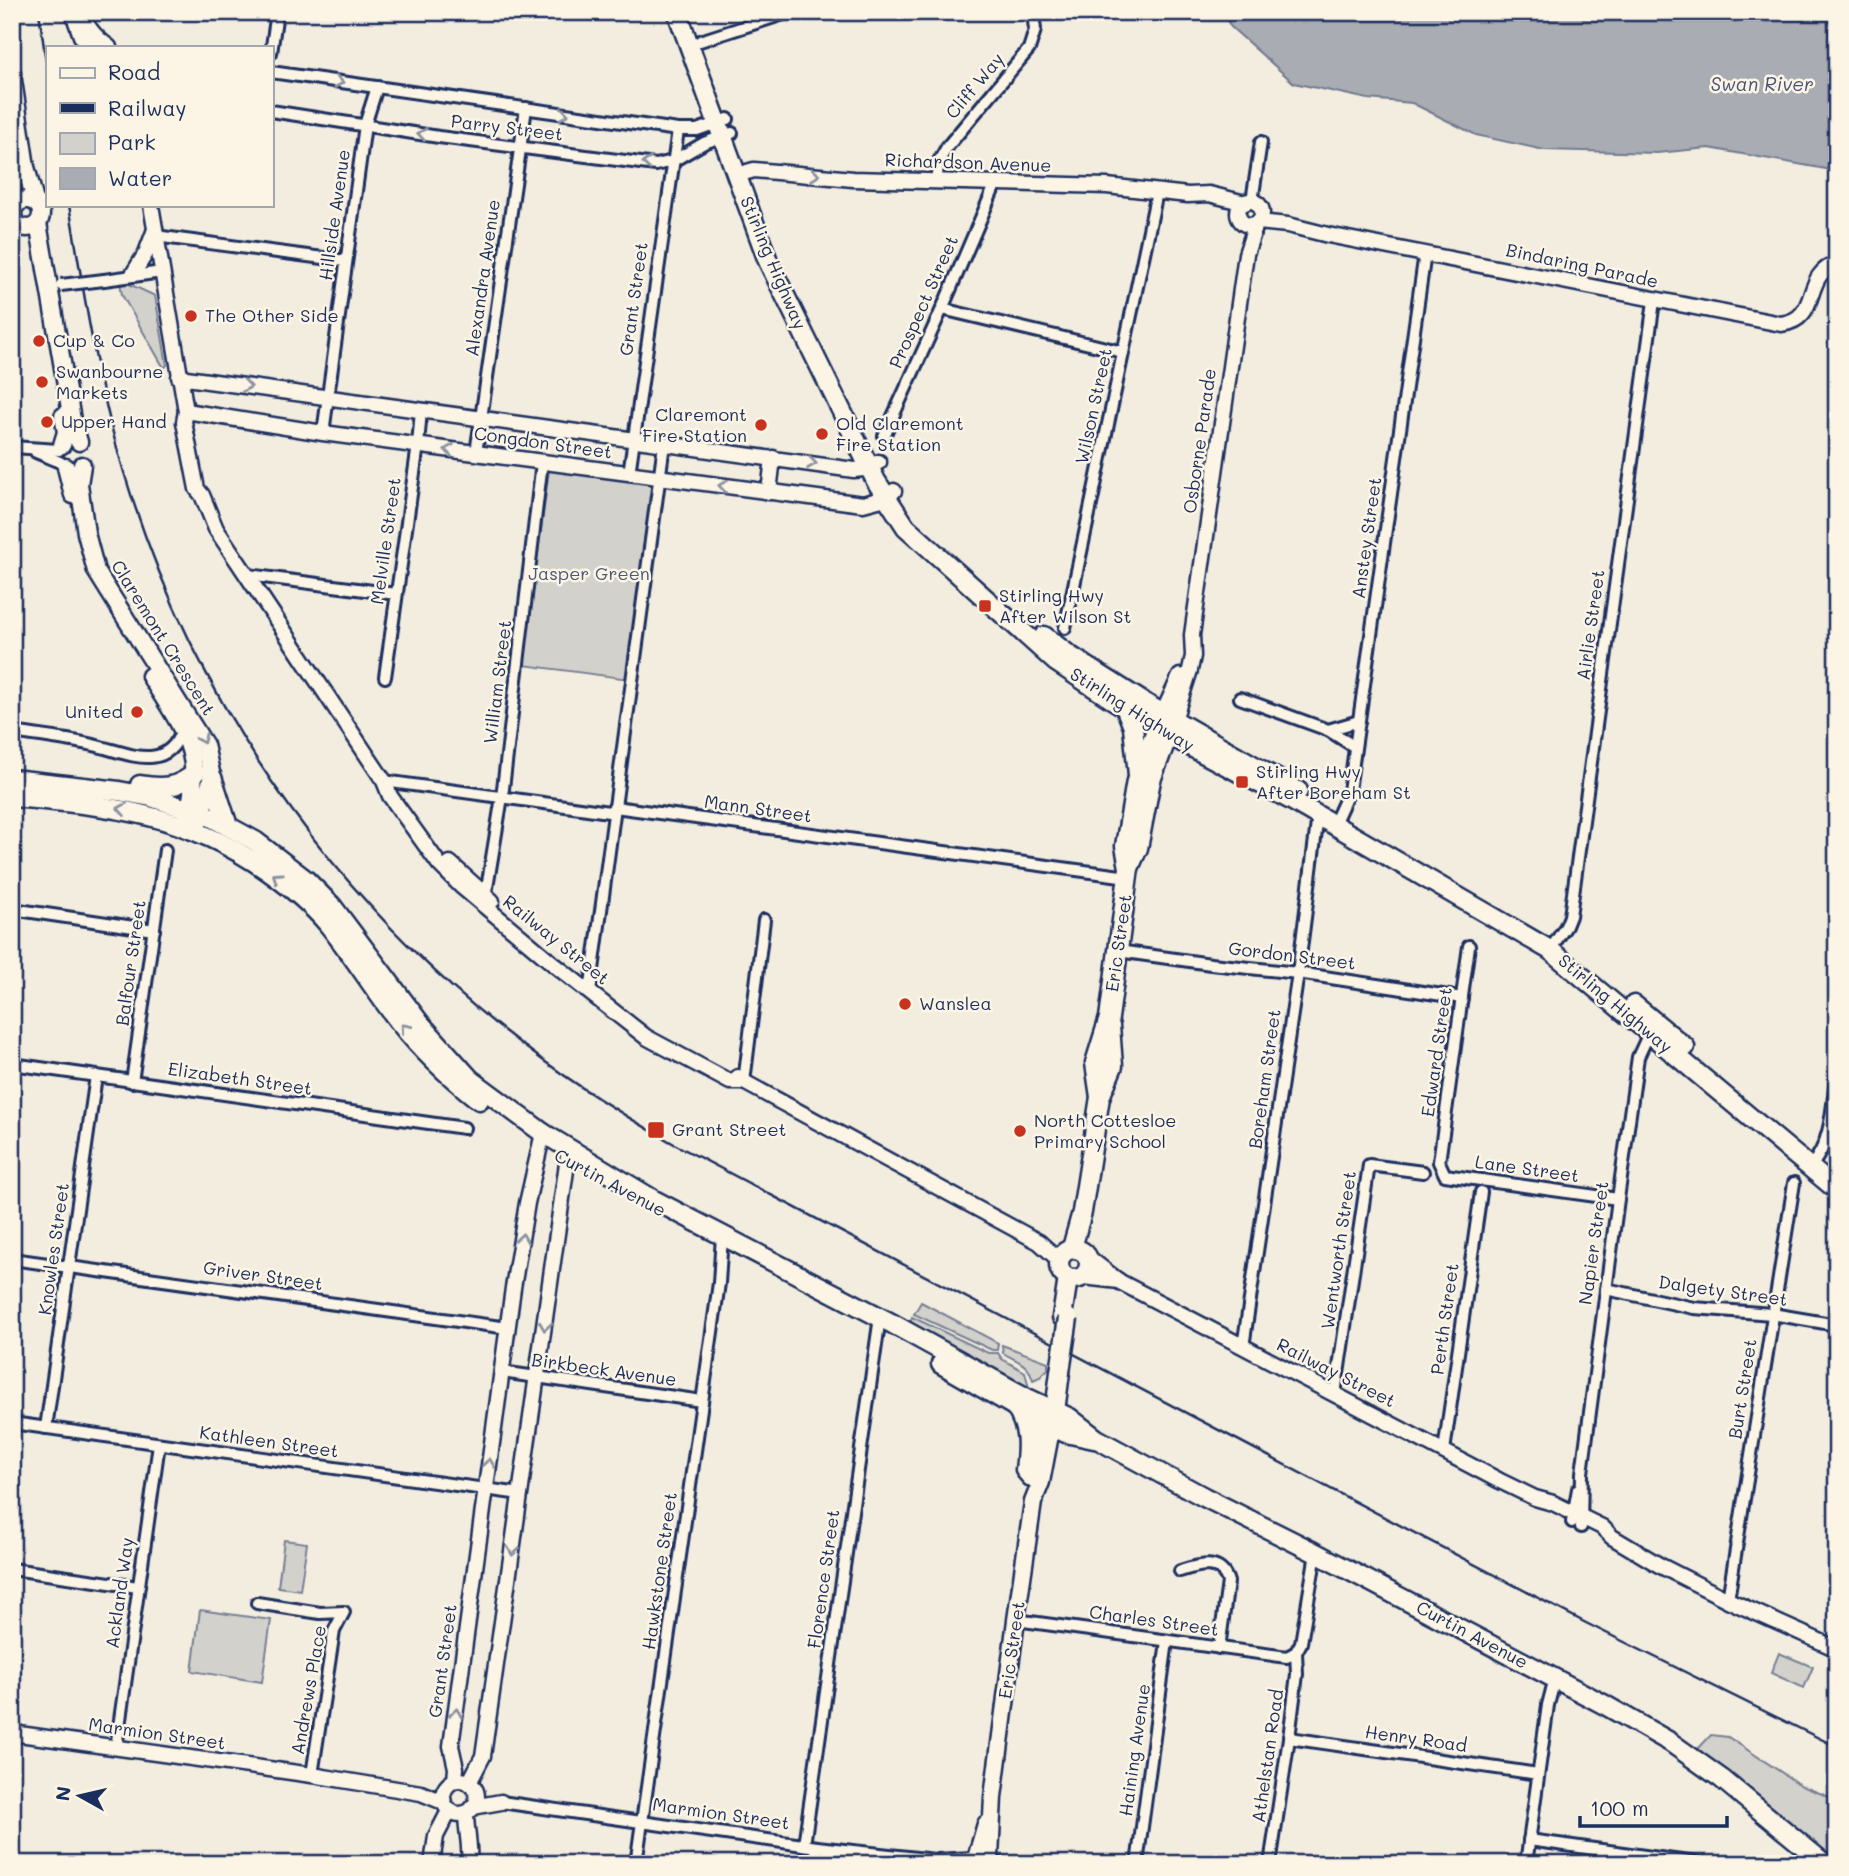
<svg xmlns="http://www.w3.org/2000/svg" width="1849" height="1876" font-family="Mali,sans-serif">
  <style>
    .green { fill: #d3d1cc; stroke: #778095; stroke-width: 2 }
    .water { fill: #a9acb3; stroke: #707a91; stroke-width: 2 }
    .lines { fill: none; stroke-linecap: round; stroke-linejoin: round }
    .minor-casing { stroke: #1b2f5e; stroke-width: 16 }
    .tertiary-casing { stroke: #1b2f5e; stroke-width: 19 }
    .secondary-casing { stroke: #1b2f5e; stroke-width: 21 }
    .primary-casing { stroke: #1b2f5e; stroke-width: 23 }
    .trunk-casing { stroke: #1b2f5e; stroke-width: 23 }
    .minor { stroke: #fcf5e5; stroke-width: 10 }
    .tertiary { stroke: #fcf5e5; stroke-width: 14 }
    .secondary { stroke: #fcf5e5; stroke-width: 16 }
    .primary { stroke: #fcf5e5; stroke-width: 18 }
    .trunk { stroke: #fcf5e5; stroke-width: 18 }
    .rail { stroke: #1b2f5e; stroke-width: 2.5 }
    .minor-bridge-casing { stroke: #1b2f5e; stroke-width: 16; stroke-linecap: butt }
    .primary-bridge-casing { stroke: #1b2f5e; stroke-width: 23; stroke-linecap: butt }
    .minor-bridge { stroke: #fcf5e5; stroke-width: 10 }
    .primary-bridge { stroke: #fcf5e5; stroke-width: 18 }
    .oneway { stroke: #8c92a2 }
    .poi-dot { fill: #c8321e; stroke: #fcf5e5; stroke-width: 2.5 }
    .labels { text-anchor: middle; stroke-width: 5; stroke-linejoin: round; paint-order: stroke }
    .street-label { font-size: 18px; fill: #1b2f5e; stroke: #fcf5e5 }
    .poi-label { font-size: 18px; fill: #1b2f5e; stroke: #fcf5e5; text-anchor: start }
    .park-label { font-size: 18px; fill: #49587a; stroke: #fcf5e5 }
    .water-label { font-size: 19px; font-style: italic; fill: #465478; stroke: #fcf5e5 }
  </style>
  <rect width="100%" height="100%" fill="#f3ede0"/>
  <filter id="ink" filterUnits="userSpaceOnUse"><feTurbulence type="fractalNoise" baseFrequency=".0143" numOctaves="2"/><feDisplacementMap in="SourceGraphic" scale="14" xChannelSelector="R" yChannelSelector="G"/><feConvolveMatrix kernelMatrix="1 2 1 2 8 2 1 2 1" color-interpolation-filters="sRGB"/></filter>
  <g filter="url(#ink)">
    <!-- green -->
    <g class="green">
      <path d="M 120,282 L 125,282 L 155,296 L 167,365 L 164,368 L 122,295 Z"/>
      <path d="M 549,470 L 656,484 L 629,679 L 523,665 Z"/>
      <path d="M 921,1302 L 998,1343 L 997,1350 L 992,1350 L 914,1314 Z"/>
      <path d="M 912,1317 L 988,1353 L 998,1353 L 1002,1359 L 1025,1372 L 1029,1388 L 910,1323 Z"/>
      <path d="M 1002,1345 L 1048,1362 L 1048,1369 L 1040,1377 L 1033,1380 C 1029,1363 1016,1361 1003,1353 Z"/>
      <path d="M 284,1540 L 307,1543 L 300,1590 L 278,1587 Z"/>
      <path d="M 200,1610 L 271,1620 L 262,1682 L 192,1671 Z"/>
      <path d="M 1779,1653 L 1813,1667 L 1804,1688 L 1771,1673 Z"/>
      <path d="M 1711,1735 L 1728,1737 L 1802,1786 L 1837,1800 L 1837,1860 L 1698,1749 Z"/>
    </g>
    <!-- water -->
    <path class="water" d="M 1222,12 L 1837,12 L 1837,171 L 1709,148 L 1657,153 L 1544,150 L 1476,135 L 1412,103 L 1368,99 L 1294,83 L 1231,27 Z"/>
    <g class="lines">
      <defs>
        <g id="minor">
          <path d="M 700,41 L 790,12"/>
          <path d="M 271,53 L 277,12"/>
          <path d="M 271,72 L 678,130 L 697,130 L 728,119"/>
          <path d="M 271,111 L 439,137 L 656,165 L 673,161 L 704,143 L 732,133"/>
          <path d="M 936,181 L 939,161 L 947,147 L 1029,49 L 1035,30 L 1033,12"/>
          <path d="M 1252,201 L 1261,142"/>
          <path d="M 12,212 L 13,211"/>
          <path d="M 12,221 L 16,222"/>
          <path d="M 155,236 L 346,261"/>
          <path d="M 104,280 L 162,272"/>
          <path d="M 942,309 L 1123,352"/>
          <path d="M 323,433 L 365,125 L 377,87"/>
          <path d="M 884,436 L 942,309 L 996,183"/>
          <path d="M 12,447 L 59,450"/>
          <path d="M 36,452 L 60,462"/>
          <path d="M 476,453 L 526,108"/>
          <path d="M 629,474 L 678,130"/>
          <path d="M 248,575 L 396,594"/>
          <path d="M 1065,628 L 1157,192"/>
          <path d="M 385,677 L 418,445 L 421,410"/>
          <path d="M 1240,698 L 1328,730 L 1355,747"/>
          <path d="M 1328,730 L 1359,721"/>
          <path d="M 12,732 C 39,736 67,739 93,745 C 126,752 166,775 182,730"/>
          <path d="M 384,781 L 609,812 L 615,807 L 1128,877"/>
          <path d="M 1334,824 L 1349,791 L 1425,253"/>
          <path d="M 485,900 L 502,797 L 542,462"/>
          <path d="M 12,909 L 154,930"/>
          <path d="M 1469,946 L 1439,1162 L 1445,1175 L 1618,1199"/>
          <path d="M 1550,950 L 1566,926 L 1570,916 L 1654,301"/>
          <path d="M 1118,951 L 1211,964 L 1298,973 L 1462,998"/>
          <path d="M 590,992 L 664,444"/>
          <path d="M 12,1064 L 464,1128"/>
          <path d="M 132,1082 L 165,850"/>
          <path d="M 744,1082 L 764,920"/>
          <path d="M 1810,1167 C 1833,1142 1832,1104 1837,1072"/>
          <path d="M 12,1259 L 508,1328"/>
          <path d="M 1606,1289 L 1694,1308 L 1772,1314 L 1837,1325"/>
          <path d="M 1243,1347 L 1298,973 L 1318,815"/>
          <path d="M 502,1372 L 702,1401"/>
          <path d="M 1335,1394 L 1369,1165 L 1423,1172"/>
          <path d="M 12,1423 L 521,1494"/>
          <path d="M 46,1428 L 96,1076"/>
          <path d="M 1444,1451 L 1481,1192"/>
          <path d="M 1572,1522 L 1578,1489"/>
          <path d="M 1581,1527 L 1582,1473 L 1618,1199 L 1638,1057 L 1650,1031"/>
          <path d="M 12,1569 L 138,1587"/>
          <path d="M 1180,1571 C 1198,1565 1221,1558 1228,1582 L 1219,1648"/>
          <path d="M 1728,1600 L 1794,1183"/>
          <path d="M 257,1603 L 320,1613 L 344,1612 L 334,1631 L 312,1775"/>
          <path d="M 1016,1620 L 1287,1657 L 1296,1652 L 1301,1643 L 1316,1553"/>
          <path d="M 1289,1738 L 1538,1774"/>
          <path d="M 116,1748 L 159,1444"/>
          <path d="M 501,1802 L 817,1847 L 935,1860 L 972,1858"/>
          <path d="M 1529,1840 L 1703,1864"/>
          <path d="M 804,1845 L 880,1317"/>
          <path d="M 994,1862 L 1005,1864"/>
          <path d="M 636,1864 L 719,1283 L 722,1236"/>
          <path d="M 815,1864 L 817,1847"/>
          <path d="M 1137,1864 L 1167,1641"/>
          <path d="M 1270,1864 L 1289,1738 L 1297,1674 L 1296,1652"/>
          <path d="M 1526,1864 L 1548,1705 L 1555,1678"/>
        </g>
        <g id="tertiary">
          <path d="M 82,12 C 86,28 96,38 109,47"/>
          <path d="M 75,19 L 81,36 L 91,47"/>
          <path d="M 747,172 L 754,170 L 853,179 L 1107,186 L 1188,195 L 1209,194 L 1245,203"/>
          <circle cx="1250" cy="213" r="12"/>
          <path d="M 151,205 L 186,411 L 184,422 L 197,489 L 202,495 L 216,529 L 384,781 L 390,796 L 439,864 L 462,887 L 556,966 L 646,1037 L 730,1082 L 744,1082"/>
          <path d="M 1258,222 L 1288,225 L 1328,235 L 1781,324 C 1822,319 1801,274 1837,264"/>
          <path d="M 133,274 L 146,253 L 154,232"/>
          <path d="M 179,377 L 854,470 L 864,469 L 879,462"/>
          <path d="M 186,411 L 323,433 L 863,504 L 882,499 L 894,491"/>
          <path d="M 769,492 L 773,458"/>
          <path d="M 1163,713 L 1180,676"/>
          <path d="M 1174,720 L 1190,670 L 1193,656 L 1192,635 L 1246,254 L 1256,224"/>
          <path d="M 450,863 L 492,901"/>
          <path d="M 738,1077 L 744,1082 L 1039,1242 L 1059,1260"/>
          <path d="M 1089,1258 L 1120,1282 L 1500,1481 L 1535,1498 L 1553,1503 L 1602,1527 L 1612,1537 L 1659,1565 L 1728,1600 L 1837,1649"/>
          <path d="M 1083,1277 L 1119,1281"/>
          <path d="M 12,1733 L 312,1775 L 421,1793 L 443,1802"/>
          <path d="M 455,1780 L 456,1768 L 451,1746 L 513,1288 L 527,1203 L 543,1133"/>
          <circle cx="460" cy="1797" r="17"/>
          <path d="M 469,1783 L 483,1756 L 569,1149"/>
          <path d="M 473,1807 L 501,1802"/>
          <path d="M 466,1813 C 466,1831 471,1846 469,1864"/>
          <path d="M 432,1864 L 436,1836 L 449,1811"/>
        </g>
        <g id="secondary">
          <path d="M 12,74 L 26,167 L 35,201"/>
          <circle cx="27" cy="214" r="14"/>
          <path d="M 38,223 L 72,420 L 79,442"/>
          <path d="M 62,445 L 66,432 L 63,416"/>
          <path d="M 82,465 L 79,484 L 86,533 L 96,571 L 205,745 L 212,777 L 198,824"/>
          <path d="M 66,467 L 73,495"/>
          <path d="M 150,676 C 182,728 208,757 185,820"/>
          <path d="M 1032,1465 L 1042,1412"/>
          <path d="M 977,1855 L 986,1824"/>
          <path d="M 990,1857 L 993,1797 L 1016,1620 L 1033,1502 L 1041,1482 L 1054,1414"/>
        </g>
        <g id="primary">
          <path d="M 1129,868 L 1125,846 L 1136,781 L 1163,713"/>
          <path d="M 1100,1097 L 1113,1066 L 1110,1026"/>
          <path d="M 543,1133 L 654,1200 L 893,1324 L 1027,1398 L 1070,1418 L 1097,1439 L 1204,1497 L 1316,1553 L 1605,1705 L 1670,1742 L 1722,1779 L 1825,1864"/>
          <path d="M 1072,1248 L 1082,1212 L 1100,1097 L 1095,1063 L 1109,1018 L 1129,868 L 1138,848 L 1151,780 L 1174,720"/>
          <circle cx="1074" cy="1264" r="15"/>
          <path d="M 1062,1317 L 1068,1278"/>
          <path d="M 941,1364 L 1040,1421 L 1066,1433 L 1094,1439"/>
          <path d="M 1016,1408 C 1029,1429 1028,1446 1025,1470 L 1031,1477"/>
          <path d="M 1055,1411 L 1060,1372"/>
        </g>
        <g id="trunk">
          <path d="M 677,12 L 768,261 L 876,481 L 906,527 L 1056,662 L 1110,698 L 1182,742 L 1291,800 L 1550,950 L 1837,1190"/>
          <path d="M 1044,636 L 1069,655 L 1148,705 L 1298,791"/>
          <path d="M 1125,707 L 1133,727 L 1138,775"/>
          <path d="M 212,777 L 228,826"/>
          <path d="M 12,779 L 119,791 L 151,797 L 211,817 L 255,841 L 306,880 L 332,906 L 419,1022 L 470,1079 L 543,1133"/>
          <path d="M 140,785 C 162,789 178,788 195,773"/>
          <path d="M 12,797 C 111,806 184,812 268,871 C 289,886 311,904 328,924 C 353,955 375,991 400,1023 C 422,1051 451,1078 479,1100"/>
          <path d="M 1634,1005 L 1685,1047"/>
        </g>
      </defs>
      <!-- minor casing -->
      <use href="#minor" class="minor-casing"/>
      <!-- tertiary casing -->
      <use href="#tertiary" class="tertiary-casing"/>
      <!-- secondary casing -->
      <use href="#secondary" class="secondary-casing"/>
      <!-- primary casing -->
      <use href="#primary" class="primary-casing"/>
      <!-- trunk casing -->
      <use href="#trunk" class="trunk-casing"/>
      <!-- minor -->
      <use href="#minor" class="minor"/>
      <!-- tertiary -->
      <use href="#tertiary" class="tertiary"/>
      <!-- secondary -->
      <use href="#secondary" class="secondary"/>
      <!-- primary -->
      <use href="#primary" class="primary"/>
      <!-- trunk -->
      <use href="#trunk" class="trunk"/>
      <!-- rail -->
      <g class="rail">
        <path d="M 39,12 L 47,69"/>
        <path d="M 69,205 C 84,293 97,383 123,469 C 211,763 408,997 676,1145 L 1586,1623 L 1837,1747"/>
      </g>
      <defs>
        <path id="minor-bridge" d="M 61,285 L 104,280"/>
        <path id="primary-bridge" d="M 1060,1372 L 1068,1318"/>
      </defs>
      <!-- minor-bridge casing -->
      <use href="#minor-bridge" class="minor-bridge-casing"/>
      <!-- primary-bridge casing -->
      <use href="#primary-bridge" class="primary-bridge-casing"/>
      <!-- minor-bridge -->
      <use href="#minor-bridge" class="minor-bridge"/>
      <!-- primary-bridge -->
      <use href="#primary-bridge" class="primary-bridge"/>
    </g>
    <!-- one-way arrows -->
    <defs><path id="oneway-chevron" d="M-2-3.5L2.5 0L-2 3.5" fill="none" stroke-width="1.6" stroke-linecap="round" stroke-linejoin="round" transform="scale(1.75)"/></defs>
    <g class="oneway">
      <use href="#oneway-chevron" transform="translate(339 82) rotate(8)"/>
      <use href="#oneway-chevron" transform="translate(564 114) rotate(8)"/>
      <use href="#oneway-chevron" transform="translate(422 134) rotate(-171)"/>
      <use href="#oneway-chevron" transform="translate(647 163) rotate(-175)"/>
      <use href="#oneway-chevron" transform="translate(815 175) rotate(5)"/>
      <use href="#oneway-chevron" transform="translate(247 386) rotate(8)"/>
      <use href="#oneway-chevron" transform="translate(449 450) rotate(-172)"/>
      <use href="#oneway-chevron" transform="translate(812 463) rotate(8)"/>
      <use href="#oneway-chevron" transform="translate(723 486) rotate(-172)"/>
      <use href="#oneway-chevron" transform="translate(202 739) rotate(66)"/>
      <use href="#oneway-chevron" transform="translate(122 809) rotate(-170)"/>
      <use href="#oneway-chevron" transform="translate(277 877) rotate(-145)"/>
      <use href="#oneway-chevron" transform="translate(405 1028) rotate(-131)"/>
      <use href="#oneway-chevron" transform="translate(522 1238) rotate(-81)"/>
      <use href="#oneway-chevron" transform="translate(545 1326) rotate(98)"/>
      <use href="#oneway-chevron" transform="translate(489 1463) rotate(-82)"/>
      <use href="#oneway-chevron" transform="translate(513 1551) rotate(98)"/>
      <use href="#oneway-chevron" transform="translate(456 1713) rotate(-82)"/>
    </g>
  </g>
  <!-- markers -->
  <g class="poi-dot">
    <circle cx="191" cy="316" r="7"/>
    <circle cx="39" cy="341" r="7"/>
    <circle cx="42" cy="382" r="7"/>
    <circle cx="47" cy="422" r="7"/>
    <circle cx="761" cy="425" r="7"/>
    <circle cx="822" cy="434" r="7"/>
    <rect x="978" y="599" width="14" height="14" rx="3.5"/>
    <circle cx="137" cy="712" r="7"/>
    <rect x="1235" y="775" width="14" height="14" rx="3.5"/>
    <circle cx="905" cy="1004" r="7"/>
    <rect x="647" y="1121" width="18" height="18" rx="3.5"/>
    <circle cx="1020" cy="1131" r="7"/>
  </g>
  <g class="labels">
    <!-- street labels -->
    <g class="street-label">
      <text transform="translate(975 86) rotate(-50)" y="6">Cliff Way</text>
      <text transform="translate(507 128) rotate(7)" y="6">Parry Street</text>
      <text transform="translate(968 163) rotate(2)" y="6">Richardson Avenue</text>
      <text transform="translate(335 215) rotate(-82)" y="6">Hillside Avenue</text>
      <text transform="translate(773 263) rotate(67)" y="6">Stirling Highway</text>
      <text transform="translate(1582 266) rotate(12)" y="6">Bindaring Parade</text>
      <text transform="translate(483 278) rotate(-82)" y="6">Alexandra Avenue</text>
      <text transform="translate(634 299) rotate(-82)" y="6">Grant Street</text>
      <text transform="translate(924 302) rotate(-66)" y="6">Prospect Street</text>
      <text transform="translate(1094 406) rotate(-78)" y="6">Wilson Street</text>
      <text transform="translate(1200 441) rotate(-82)" y="6">Osborne Parade</text>
      <text transform="translate(543 443) rotate(8)" y="6">Congdon Street</text>
      <text transform="translate(1367 538) rotate(-82)" y="6">Anstey Street</text>
      <text transform="translate(386 541) rotate(-82)" y="6">Melville Street</text>
      <text transform="translate(1591 625) rotate(-82)" y="6">Airlie Street</text>
      <text transform="translate(163 638) rotate(58)" y="6">Claremont Crescent</text>
      <text transform="translate(498 682) rotate(-83)" y="6">William Street</text>
      <text transform="translate(1132 710) rotate(32)" y="6">Stirling Highway</text>
      <text transform="translate(758 809) rotate(8)" y="6">Mann Street</text>
      <text transform="translate(556 940) rotate(39)" y="6">Railway Street</text>
      <text transform="translate(1119 943) rotate(-82)" y="6">Eric Street</text>
      <text transform="translate(1292 956) rotate(7)" y="6">Gordon Street</text>
      <text transform="translate(131 963) rotate(-82)" y="6">Balfour Street</text>
      <text transform="translate(1615 1004) rotate(40)" y="6">Stirling Highway</text>
      <text transform="translate(1437 1052) rotate(-82)" y="6">Edward Street</text>
      <text transform="translate(240 1079) rotate(8)" y="6">Elizabeth Street</text>
      <text transform="translate(1265 1079) rotate(-82)" y="6">Boreham Street</text>
      <text transform="translate(1527 1169) rotate(8)" y="6">Lane Street</text>
      <text transform="translate(610 1183) rotate(28)" y="6">Curtin Avenue</text>
      <text transform="translate(1594 1243) rotate(-82)" y="6">Napier Street</text>
      <text transform="translate(54 1249) rotate(-82)" y="6">Knowles Street</text>
      <text transform="translate(1339 1250) rotate(-82)" y="6">Wentworth Street</text>
      <text transform="translate(263 1276) rotate(8)" y="6">Griver Street</text>
      <text transform="translate(1723 1291) rotate(8)" y="6">Dalgety Street</text>
      <text transform="translate(1445 1319) rotate(-82)" y="6">Perth Street</text>
      <text transform="translate(604 1370) rotate(8)" y="6">Birkbeck Avenue</text>
      <text transform="translate(1336 1373) rotate(27)" y="6">Railway Street</text>
      <text transform="translate(1743 1389) rotate(-81)" y="6">Burt Street</text>
      <text transform="translate(269 1442) rotate(8)" y="6">Kathleen Street</text>
      <text transform="translate(660 1571) rotate(-82)" y="6">Hawkstone Street</text>
      <text transform="translate(824 1579) rotate(-82)" y="6">Florence Street</text>
      <text transform="translate(120 1593) rotate(-82)" y="6">Ackland Way</text>
      <text transform="translate(1154 1621) rotate(8)" y="6">Charles Street</text>
      <text transform="translate(1472 1635) rotate(28)" y="6">Curtin Avenue</text>
      <text transform="translate(1012 1650) rotate(-82)" y="6">Eric Street</text>
      <text transform="translate(443 1661) rotate(-82)" y="6">Grant Street</text>
      <text transform="translate(309 1690) rotate(-80)" y="6">Andrews Place</text>
      <text transform="translate(157 1734) rotate(8)" y="6">Marmion Street</text>
      <text transform="translate(1416 1739) rotate(8)" y="6">Henry Road</text>
      <text transform="translate(1135 1750) rotate(-82)" y="6">Haining Avenue</text>
      <text transform="translate(1268 1756) rotate(-82)" y="6">Athelstan Road</text>
      <text transform="translate(721 1814) rotate(8)" y="6">Marmion Street</text>
    </g>
    <!-- poi labels -->
    <g class="poi-label">
      <text x="205" y="322">The Other Side</text>
      <text x="53" y="347">Cup &amp; Co</text>
      <text x="56" y="378">Swanbourne<tspan x="56" dy="21">Markets</tspan></text>
      <text x="747" y="421" text-anchor="end">Claremont<tspan x="747" dy="21">Fire Station</tspan></text>
      <text x="61" y="428">Upper Hand</text>
      <text x="836" y="430">Old Claremont<tspan x="836" dy="21">Fire Station</tspan></text>
      <text x="999" y="602">Stirling Hwy<tspan x="999" dy="21">After Wilson St</tspan></text>
      <text x="123" y="718" text-anchor="end">United</text>
      <text x="1256" y="778">Stirling Hwy<tspan x="1256" dy="21">After Boreham St</tspan></text>
      <text x="919" y="1010">Wanslea</text>
      <text x="1034" y="1127">North Cottesloe<tspan x="1034" dy="21">Primary School</tspan></text>
      <text x="672" y="1136">Grant Street</text>
    </g>
    <!-- park labels -->
    <g class="park-label">
      <text x="589" y="580">Jasper Green</text>
    </g>
    <!-- water labels -->
    <g class="water-label">
      <text x="1762" y="91">Swan River</text>
    </g>
  </g>
  <!-- margin -->
  <rect width="1849" height="1876" fill="none" stroke="#fcf5e5" stroke-width="42"/>
  <rect x="21" y="21" width="1807" height="1834" fill="none" stroke="#1b2f5e" stroke-width="2.5" filter="url(#ink)"/>
  <!-- legend -->
  <rect x="46" y="46" width="228" height="161" fill="#fcf5e5" stroke="#a2a6af" stroke-width="2"/>
  <rect x="60" y="68" width="35" height="10" fill="#fcf5e5" stroke="#a2a6af" stroke-width="2"/>
  <text x="108" y="80" font-size="21" fill="#1b2f5e">Road</text>
  <rect x="60" y="103" width="35" height="10" fill="#1b2f5e" stroke="#a2a6af" stroke-width="2"/>
  <text x="108" y="116" font-size="21" fill="#1b2f5e">Railway</text>
  <rect x="60" y="133" width="35" height="21" fill="#d3d1cc" stroke="#a2a6af" stroke-width="2"/>
  <text x="108" y="150" font-size="21" fill="#1b2f5e">Park</text>
  <rect x="60" y="168" width="35" height="21" fill="#a9acb3" stroke="#a2a6af" stroke-width="2"/>
  <text x="108" y="186" font-size="21" fill="#1b2f5e">Water</text>
  <!-- north arrow -->
  <g transform="translate(80 1796) rotate(278)" stroke="#fcf5e5" stroke-width="5" paint-order="stroke">
  <path d="M0-5L12 26L0 18L-12 26Z" fill="#1b2f5e"/>
  <text y="-10" font-size="19" font-weight="bold" text-anchor="middle" fill="#1b2f5e">N</text>
  </g>
  <!-- scale -->
  <path d="M1580 1816v10h147v-10" fill="none" stroke="#1b2f5e" stroke-width="3.5"/>
  <text x="1590" y="1816" font-size="21" fill="#1b2f5e" stroke="#fcf5e5" stroke-width="5" paint-order="stroke">100 m</text>
</svg>
